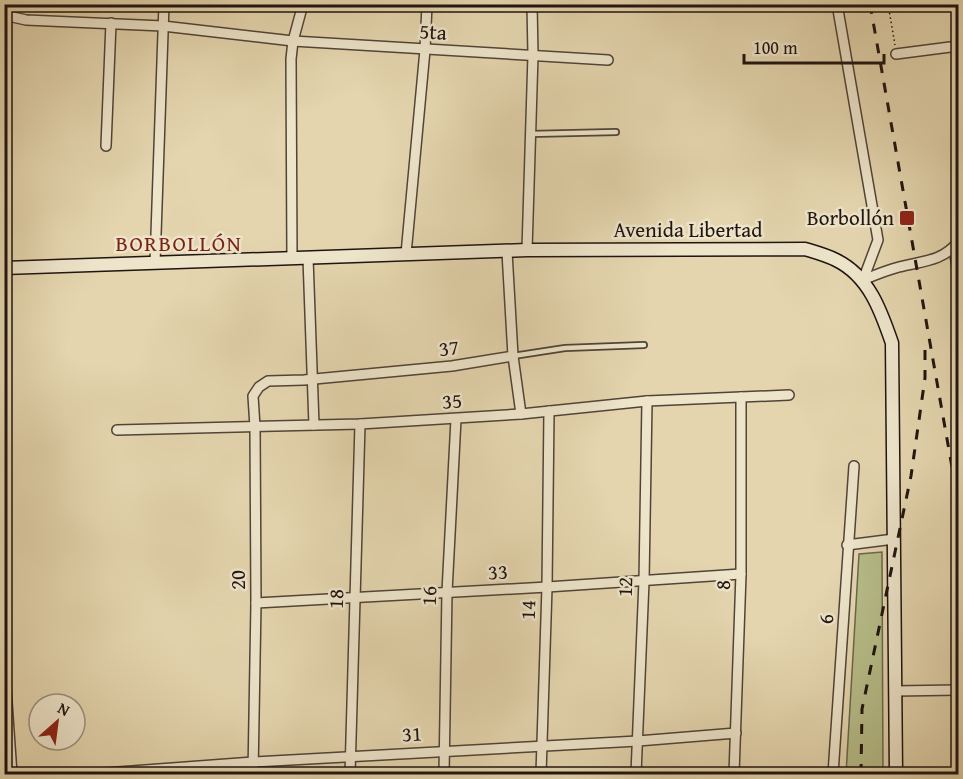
<svg xmlns="http://www.w3.org/2000/svg" width="963" height="779" font-family="'Gentium Book Plus',serif">
  <style>
    .green { fill: #b6bd89; stroke: #6a684c; stroke-width: 1.5 }
    .lines { fill: none; stroke-linecap: round; stroke-linejoin: round }
    .lane-casing { stroke: #504438; stroke-width: 8 }
    .street-casing { stroke: #504438; stroke-width: 12 }
    .secondary-casing { stroke: #1f1410; stroke-width: 15 }
    .path { stroke: #1f1410; stroke-width: 1.5; stroke-dasharray: 1.5 3; stroke-linecap: butt }
    .lane { stroke: #ede4ca; stroke-width: 4.5 }
    .street { stroke: #ede4ca; stroke-width: 9 }
    .secondary { stroke: #ede4ca; stroke-width: 12 }
    .rail { stroke: #1f1410; stroke-width: 3; stroke-dasharray: 10 10; stroke-linecap: butt }
    .poi-dot { fill: #8f2418; stroke: #ede4ca; stroke-width: 2 }
    .labels { text-anchor: middle; stroke-width: 5; stroke-linejoin: round; paint-order: stroke }
    .street-label { font-size: 21px; fill: #1f1410; stroke: #ede4ca }
    .poi-label { font-size: 21px; fill: #1f1410; stroke: #ede4ca; text-anchor: end }
    .neighbourhood-label { font-size: 22px; letter-spacing: 1.5px; fill: #7a1f14; stroke: #ede4ca }
  </style>
  <rect width="100%" height="100%" fill="#e4d5ae"/>
  <filter id="stains"><feTurbulence type="fractalNoise" baseFrequency=".00333" numOctaves="4"/><feColorMatrix values="0 0 0 0 .2 0 0 0 0 .09 0 0 0 0 .02 0 0 0 .5 -.17"/></filter>
  <radialGradient id="worn" r=".72"><stop offset=".6" stop-color="#630" stop-opacity="0"/><stop offset="1" stop-color="#630" stop-opacity=".3"/></radialGradient>
  <!-- green -->
  <path class="green" d="M 882,552 L 883,774 L 846,774 L 859,554 Z"/>
  <g class="lines">
    <defs>
      <g id="lane">
        <path d="M 530,134 L 616,132"/>
        <path d="M 513,356 L 565,348 L 644,345"/>
      </g>
      <g id="street">
        <path d="M 837,4 L 878,240 L 863,280"/>
        <path d="M 4,15 L 26,20 L 163,26 L 293,41 L 608,60"/>
        <path d="M 896,54 L 958,46"/>
        <path d="M 106,146 L 111,23"/>
        <path d="M 954,247 L 958,276"/>
        <path d="M 527,250 L 533,55 L 532,4"/>
        <path d="M 507,252 L 513,356 L 521,414"/>
        <path d="M 406,254 L 425,50 L 427,4"/>
        <path d="M 308,258 L 314,425"/>
        <path d="M 292,259 L 291,59 L 293,41 L 303,4"/>
        <path d="M 155,263 L 164,4"/>
        <path d="M 863,280 C 875,275 887,270 899,267 C 921,261 942,262 958,242"/>
        <path d="M 117,430 L 360,424 L 521,414 L 647,401 L 789,395"/>
        <path d="M 847,545 L 894,539"/>
        <path d="M 256,603 L 547,587 L 741,574"/>
        <path d="M 4,659 L 12,774"/>
        <path d="M 895,691 L 958,690"/>
        <path d="M 91,774 L 253,762 L 638,741 L 736,733"/>
        <path d="M 253,774 L 256,603 L 255,427 L 253,396 L 259,387 L 268,381 L 304,380 L 452,366 L 513,356"/>
        <path d="M 350,774 L 360,424"/>
        <path d="M 444,774 L 447,592 L 456,419"/>
        <path d="M 541,774 L 547,587 L 549,411"/>
        <path d="M 636,774 L 644,581 L 647,401"/>
        <path d="M 734,774 L 741,574 L 741,397"/>
        <path d="M 833,774 L 854,466"/>
      </g>
      <path id="secondary" d="M 4,268 L 527,250 L 805,249 C 815,252 826,255 836,260 C 869,276 881,311 892,343 L 896,774"/>
    </defs>
    <!-- lane casing -->
    <use href="#lane" class="lane-casing"/>
    <!-- street casing -->
    <use href="#street" class="street-casing"/>
    <!-- secondary casing -->
    <use href="#secondary" class="secondary-casing"/>
    <!-- path -->
    <path class="path" d="M 888,4 L 895,45"/>
    <!-- lane -->
    <use href="#lane" class="lane"/>
    <!-- street -->
    <use href="#street" class="street"/>
    <!-- secondary -->
    <use href="#secondary" class="secondary"/>
    <!-- rail -->
    <g class="rail">
      <path d="M 870,4 L 958,501"/>
      <path d="M 861,774 L 862,709 L 911,476 L 925,378 L 925,343"/>
    </g>
  </g>
  <!-- markers -->
  <rect class="poi-dot" x="899" y="210" width="16" height="16" rx="3"/>
  <g class="labels">
    <!-- street labels -->
    <g class="street-label">
      <text transform="translate(433 32) rotate(3)" y="7">5ta</text>
      <text x="688" y="237">Avenida Libertad</text>
      <text transform="translate(449 348) rotate(-7)" y="7">37</text>
      <text transform="translate(452 401) rotate(-4)" y="7">35</text>
      <text transform="translate(498 572) rotate(-3)" y="7">33</text>
      <text transform="translate(238 580) rotate(-90)" y="7">20</text>
      <text transform="translate(723 585) rotate(-88)" y="7">8</text>
      <text transform="translate(625 587) rotate(-88)" y="7">12</text>
      <text transform="translate(429 596) rotate(-88)" y="7">16</text>
      <text transform="translate(336 599) rotate(-88)" y="7">18</text>
      <text transform="translate(528 610) rotate(-88)" y="7">14</text>
      <text transform="translate(826 619) rotate(-87)" y="7">6</text>
      <text transform="translate(412 734) rotate(-3)" y="7">31</text>
    </g>
    <!-- poi labels -->
    <g class="poi-label">
      <text x="894" y="225">Borbollón</text>
    </g>
    <!-- neighbourhood labels -->
    <g class="neighbourhood-label">
      <text x="179" y="251">BORBOLLÓN</text>
    </g>
  </g>
  <!-- margin -->
  <rect width="963" height="779" fill="none" stroke="#e4d5ae" stroke-width="24"/>
  <rect x="6" y="6" width="951" height="767" fill="none" stroke="#1f1410" stroke-width="3"/>
  <rect x="12" y="12" width="939" height="755" fill="none" stroke="#1f1410" stroke-width="1.5"/>
  <!-- north arrow -->
  <g transform="translate(57 722) rotate(28)"><circle r="28" fill="#ede4ca" stroke="#9b9180" stroke-width="1.5"/>
  <path d="M0-4.5L10 22L0 15L-10 22Z" fill="#8f2418"/>
  <text y="-9" font-size="16" font-weight="bold" text-anchor="middle" fill="#1f1410">N</text>
  </g>
  <!-- scale -->
  <path d="M744 54v9h140v-9" fill="none" stroke="#1f1410" stroke-width="3"/>
  <text x="753" y="54" font-size="18" fill="#1f1410" stroke="#ede4ca" stroke-width="4.5" paint-order="stroke">100 m</text>
  <rect width="100%" height="100%" filter="url(#stains)"/>
  <rect width="100%" height="100%" fill="url(#worn)"/>
</svg>
